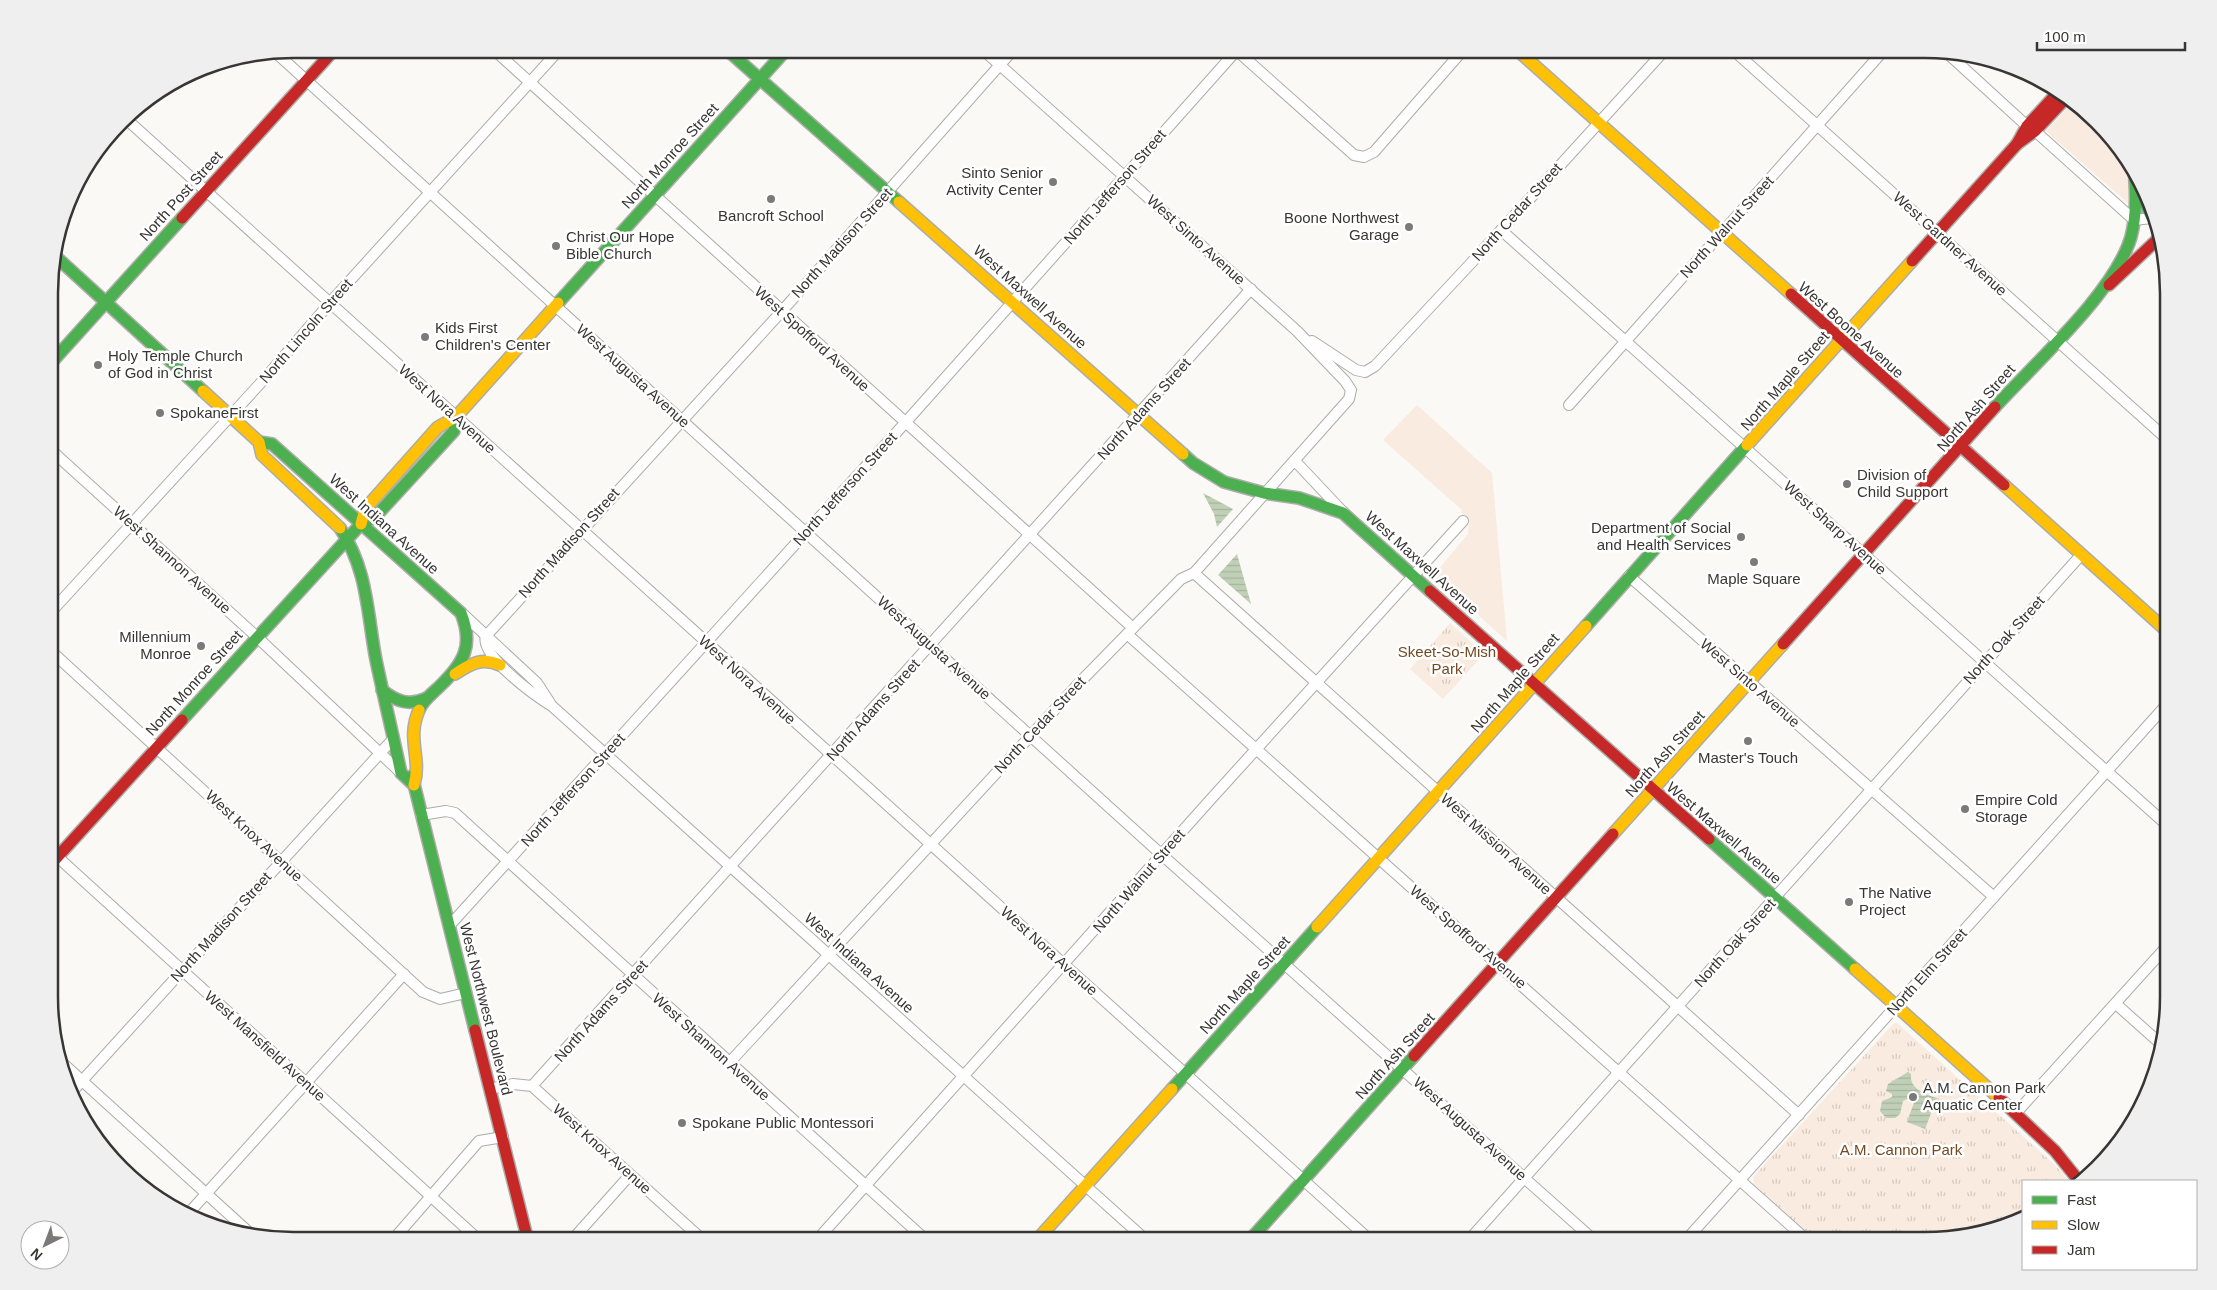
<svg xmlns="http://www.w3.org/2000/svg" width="2217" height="1290" font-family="Helvetica,sans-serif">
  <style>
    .grass { fill: #f9ebdf }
    .park { fill: url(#park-tufts) }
    .water { fill: url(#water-rules) }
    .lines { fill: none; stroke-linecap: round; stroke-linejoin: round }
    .street-casing { stroke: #acaca9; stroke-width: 12 }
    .fast-casing { stroke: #acaca9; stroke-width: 14 }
    .slow-casing { stroke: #acaca9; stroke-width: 14 }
    .jam-casing { stroke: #acaca9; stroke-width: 14 }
    .street { stroke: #fefefe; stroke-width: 10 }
    .fast { stroke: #4caf50; stroke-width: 11 }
    .slow { stroke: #ffc107; stroke-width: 11 }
    .jam { stroke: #c62828; stroke-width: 11 }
    .poi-dot { fill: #7b7a78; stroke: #fff; stroke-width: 2 }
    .labels { text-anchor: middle; stroke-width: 5; stroke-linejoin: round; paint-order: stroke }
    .street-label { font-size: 15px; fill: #373634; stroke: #fff }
    .poi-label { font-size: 15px; fill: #373634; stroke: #fff; text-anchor: start }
    .park-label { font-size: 15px; fill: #754920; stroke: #fff }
    .rim { fill: none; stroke: #373634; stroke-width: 2.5 }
  </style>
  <defs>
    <pattern id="park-tufts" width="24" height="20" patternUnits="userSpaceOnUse" patternTransform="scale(1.25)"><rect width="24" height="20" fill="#f9ebdf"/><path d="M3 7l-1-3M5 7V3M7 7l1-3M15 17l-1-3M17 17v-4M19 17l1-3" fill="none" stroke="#d6cac0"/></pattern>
    <pattern id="water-rules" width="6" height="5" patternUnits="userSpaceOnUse" patternTransform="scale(1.25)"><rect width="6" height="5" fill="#c0d0b7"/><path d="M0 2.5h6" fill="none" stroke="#a6b39e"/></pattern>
  </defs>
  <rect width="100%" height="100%" fill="#faf9f5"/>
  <!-- grass -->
  <g class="grass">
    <path d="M 2073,102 C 2088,114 2119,140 2125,158 C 2131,172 2129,189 2129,204 L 2046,131 Z"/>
    <path d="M 1417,405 L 1492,473 L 1507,641 L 1434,575 L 1468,534 L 1469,523 L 1461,512 L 1462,510 L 1383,440 Z"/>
  </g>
  <!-- park -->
  <g class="park">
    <path d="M 1450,623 L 1484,654 L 1443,699 L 1410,669 Z"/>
    <path d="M 1894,1023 L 1897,1023 L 2055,1165 L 2069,1181 L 2023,1181 L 2023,1218 L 1988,1233 L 1940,1241 L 1816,1241 L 1754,1185 L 1753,1177 Z"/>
  </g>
  <!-- water -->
  <g class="water">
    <path d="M 1203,493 L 1233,509 L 1217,527 L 1214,514 Z"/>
    <path d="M 1237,554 L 1251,604 L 1218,575 Z"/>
    <path d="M 1908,1072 L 1911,1074 C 1909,1093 1934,1096 1948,1102 L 1941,1114 L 1933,1108 L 1925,1129 L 1907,1122 L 1915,1100 L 1907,1099 L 1903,1101 L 1900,1114 L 1895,1118 L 1886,1118 L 1880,1111 L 1882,1101 L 1892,1097 L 1892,1094 L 1886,1091 L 1888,1084 Z"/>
  </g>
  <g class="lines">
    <defs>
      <g id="street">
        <path d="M 493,49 L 1133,628"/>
        <path d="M 1235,49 L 1354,155 L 1364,157 L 1374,152 L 1464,49"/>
        <path d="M 1732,49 L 2168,440"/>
        <path d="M 1945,51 L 2027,126"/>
        <path d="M 275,52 L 1162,855 L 1595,1241"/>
        <path d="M 125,118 L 1371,1241"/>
        <path d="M 2035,131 L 2134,220 L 2152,218"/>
        <path d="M 1501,230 L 2168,826"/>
        <path d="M 1312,341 L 1356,370 L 1365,372 L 1375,366 L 1473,261 L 1666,49"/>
        <path d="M 1569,405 L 1885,49"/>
        <path d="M 51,450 L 257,637 L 399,771"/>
        <path d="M 1295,461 L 1343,512"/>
        <path d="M 1194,573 L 1799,1115"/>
        <path d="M 1629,576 L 1994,897"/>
        <path d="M 51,612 L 267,376 L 336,296 L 560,49"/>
        <path d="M 464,615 L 537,683 L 550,703"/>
        <path d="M 1127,634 L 1808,1241"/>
        <path d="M 486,636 C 479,656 537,697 552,706 L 1147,1241"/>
        <path d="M 486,636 L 782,311 L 1014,49"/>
        <path d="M 51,651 L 423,992 L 440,999 L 466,993"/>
        <path d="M 421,815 L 446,811 L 455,813 L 927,1241"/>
        <path d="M 51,851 L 480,1241"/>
        <path d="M 450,925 L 905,423 L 1237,50"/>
        <path d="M 2116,1004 L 2162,1045"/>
        <path d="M 57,1058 L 253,1236"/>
        <path d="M 729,1063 L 1081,681 L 1181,579 L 1194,573 L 1349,399 L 1351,390 L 1345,381 L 1297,331 L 982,49"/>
        <path d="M 532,1086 L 1251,289"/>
        <path d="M 490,1089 L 513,1084 L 532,1086 L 704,1241"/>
        <path d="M 70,1094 L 393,739"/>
        <path d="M 2016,1113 L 2168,945"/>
        <path d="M 187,1215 L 404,974"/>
        <path d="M 392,1241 L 479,1141 L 503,1137"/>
        <path d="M 571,1241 L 630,1175"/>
        <path d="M 816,1241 L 1211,799 L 1463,521"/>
        <path d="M 1468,1241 L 2081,555"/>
        <path d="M 1685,1241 L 2168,703"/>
      </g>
      <g id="fast">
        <path d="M 726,49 L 899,202"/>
        <path d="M 2136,184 L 2152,218 L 2157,221"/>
        <path d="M 53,254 L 203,391"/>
        <path d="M 558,303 L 787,49"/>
        <path d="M 51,363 L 182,218"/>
        <path d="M 1995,407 C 2035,363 2115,292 2131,237 C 2137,214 2136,191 2134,168"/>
        <path d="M 259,442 L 272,444 L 461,613 C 474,645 464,663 440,686 C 432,694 423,700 419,710"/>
        <path d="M 1183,454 L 1193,463 L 1224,482 L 1264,493 L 1299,498 L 1343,513 L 1430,591"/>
        <path d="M 340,528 C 368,570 367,613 376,660 C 384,698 393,735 401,773 L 414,785"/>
        <path d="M 1586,626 L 1747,445"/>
        <path d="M 382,690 C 397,702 409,706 427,698"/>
        <path d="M 182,720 L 361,524 L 375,517 L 454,431 L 456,417"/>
        <path d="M 412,776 L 475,1030"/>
        <path d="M 1709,839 L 1855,969"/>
        <path d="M 1172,1089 L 1317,927"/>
        <path d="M 1249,1241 L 1414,1056"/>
      </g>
      <g id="slow">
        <path d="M 1516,49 L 1791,294"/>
        <path d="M 899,202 L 1183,454"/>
        <path d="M 203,391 L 259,442 L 262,455 L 340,528"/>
        <path d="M 1747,445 L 1912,261"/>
        <path d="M 2004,485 L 2168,632"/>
        <path d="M 361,524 L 365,509 L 438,427 L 456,417 L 558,303"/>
        <path d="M 455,674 C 470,664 482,657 500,665"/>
        <path d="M 414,785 C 422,757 406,740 419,710"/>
        <path d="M 1613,834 L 1783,644"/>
        <path d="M 1317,927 L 1586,626"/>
        <path d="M 1855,969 L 1999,1098"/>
        <path d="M 1036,1241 L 1172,1089"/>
      </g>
      <g id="jam">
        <path d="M 2017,144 L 2027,126 L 2059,91"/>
        <path d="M 182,218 L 335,49"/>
        <path d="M 1912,261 L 2017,144 L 2035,131 L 2067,97"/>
        <path d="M 2109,285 L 2160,237"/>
        <path d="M 1791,294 L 2004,485"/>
        <path d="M 1430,591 L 1709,839"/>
        <path d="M 1783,644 L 1995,407"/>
        <path d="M 51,864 L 182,720"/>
        <path d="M 475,1030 L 528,1241"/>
        <path d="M 1414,1056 L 1613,834"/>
        <path d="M 1999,1098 L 2055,1151 L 2079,1181"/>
      </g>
    </defs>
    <!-- street casing -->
    <use href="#street" class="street-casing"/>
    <!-- fast casing -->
    <use href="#fast" class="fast-casing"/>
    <!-- slow casing -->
    <use href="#slow" class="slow-casing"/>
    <!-- jam casing -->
    <use href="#jam" class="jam-casing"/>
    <!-- street -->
    <use href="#street" class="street"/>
    <!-- fast -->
    <use href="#fast" class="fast"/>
    <!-- slow -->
    <use href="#slow" class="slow"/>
    <!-- jam -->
    <use href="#jam" class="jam"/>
  </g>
  <!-- markers -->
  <g class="poi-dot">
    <circle cx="1053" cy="182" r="5"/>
    <circle cx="771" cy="199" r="5"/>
    <circle cx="1409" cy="227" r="5"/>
    <circle cx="556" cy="246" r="5"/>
    <circle cx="425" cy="337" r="5"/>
    <circle cx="98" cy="365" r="5"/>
    <circle cx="160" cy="413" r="5"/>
    <circle cx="1847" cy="484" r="5"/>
    <circle cx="1741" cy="537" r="5"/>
    <circle cx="1754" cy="562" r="5"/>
    <circle cx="201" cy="646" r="5"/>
    <circle cx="1748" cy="741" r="5"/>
    <circle cx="1965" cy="809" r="5"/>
    <circle cx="1849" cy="902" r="5"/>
    <circle cx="1913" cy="1097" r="5"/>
    <circle cx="682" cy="1123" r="5"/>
  </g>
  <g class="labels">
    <!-- street labels -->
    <g class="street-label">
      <text transform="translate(670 156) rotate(-48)" y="5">North Monroe Street</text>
      <text transform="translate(1115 187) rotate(-49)" y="5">North Jefferson Street</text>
      <text transform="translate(181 196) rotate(-48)" y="5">North Post Street</text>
      <text transform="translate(1517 212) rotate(-48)" y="5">North Cedar Street</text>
      <text transform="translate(1727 227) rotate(-48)" y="5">North Walnut Street</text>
      <text transform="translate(1196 240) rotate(42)" y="5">West Sinto Avenue</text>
      <text transform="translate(842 243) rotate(-48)" y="5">North Madison Street</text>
      <text transform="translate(1950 244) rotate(42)" y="5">West Gardner Avenue</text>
      <text transform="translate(1030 297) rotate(42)" y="5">West Maxwell Avenue</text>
      <text transform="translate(1851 330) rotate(42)" y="5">West Boone Avenue</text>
      <text transform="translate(306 331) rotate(-49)" y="5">North Lincoln Street</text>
      <text transform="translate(812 339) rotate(42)" y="5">West Spofford Avenue</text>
      <text transform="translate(633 376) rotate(42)" y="5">West Augusta Avenue</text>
      <text transform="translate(1785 381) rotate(-49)" y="5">North Maple Street</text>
      <text transform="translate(1976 408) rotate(-49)" y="5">North Ash Street</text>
      <text transform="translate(447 409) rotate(42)" y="5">West Nora Avenue</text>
      <text transform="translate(1144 409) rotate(-48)" y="5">North Adams Street</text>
      <text transform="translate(845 489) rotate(-48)" y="5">North Jefferson Street</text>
      <text transform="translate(384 524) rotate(42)" y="5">West Indiana Avenue</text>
      <text transform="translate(1835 528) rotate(42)" y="5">West Sharp Avenue</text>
      <text transform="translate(569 543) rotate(-48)" y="5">North Madison Street</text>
      <text transform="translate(172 560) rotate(42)" y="5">West Shannon Avenue</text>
      <text transform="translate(1422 563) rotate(42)" y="5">West Maxwell Avenue</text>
      <text transform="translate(2004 640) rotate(-48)" y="5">North Oak Street</text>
      <text transform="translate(934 648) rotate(42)" y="5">West Augusta Avenue</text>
      <text transform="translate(747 680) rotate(42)" y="5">West Nora Avenue</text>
      <text transform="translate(194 683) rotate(-48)" y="5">North Monroe Street</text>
      <text transform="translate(1515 683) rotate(-49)" y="5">North Maple Street</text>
      <text transform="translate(1750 683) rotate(41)" y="5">West Sinto Avenue</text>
      <text transform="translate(873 710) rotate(-48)" y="5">North Adams Street</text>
      <text transform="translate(1040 725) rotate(-47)" y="5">North Cedar Street</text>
      <text transform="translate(1665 754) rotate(-48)" y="5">North Ash Street</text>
      <text transform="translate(573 790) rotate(-48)" y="5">North Jefferson Street</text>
      <text transform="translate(1724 833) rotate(41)" y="5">West Maxwell Avenue</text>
      <text transform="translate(254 836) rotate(43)" y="5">West Knox Avenue</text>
      <text transform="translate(1496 844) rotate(42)" y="5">West Mission Avenue</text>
      <text transform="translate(1139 881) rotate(-49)" y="5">North Walnut Street</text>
      <text transform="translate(221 927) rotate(-48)" y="5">North Madison Street</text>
      <text transform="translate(1468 937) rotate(41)" y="5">West Spofford Avenue</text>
      <text transform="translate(1735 943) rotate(-48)" y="5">North Oak Street</text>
      <text transform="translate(1049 951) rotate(42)" y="5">West Nora Avenue</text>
      <text transform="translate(859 963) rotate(42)" y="5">West Indiana Avenue</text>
      <text transform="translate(1927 972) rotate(-48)" y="5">North Elm Street</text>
      <text transform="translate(1245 985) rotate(-48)" y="5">North Maple Street</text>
      <text transform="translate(486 1009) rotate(76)" y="5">West Northwest Boulevard</text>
      <text transform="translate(601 1011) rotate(-48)" y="5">North Adams Street</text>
      <text transform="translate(265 1046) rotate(42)" y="5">West Mansfield Avenue</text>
      <text transform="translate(711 1047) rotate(42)" y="5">West Shannon Avenue</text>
      <text transform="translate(1395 1056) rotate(-48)" y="5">North Ash Street</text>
      <text transform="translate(1470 1129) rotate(42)" y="5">West Augusta Avenue</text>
      <text transform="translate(602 1149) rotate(42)" y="5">West Knox Avenue</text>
    </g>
    <!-- poi labels -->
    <g class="poi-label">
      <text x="1043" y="178" text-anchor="end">Sinto Senior<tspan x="1043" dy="17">Activity Center</tspan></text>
      <text x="771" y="221" text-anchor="middle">Bancroft School</text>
      <text x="1399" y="223" text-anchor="end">Boone Northwest<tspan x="1399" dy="17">Garage</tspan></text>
      <text x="566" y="242">Christ Our Hope<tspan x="566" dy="17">Bible Church</tspan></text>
      <text x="435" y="333">Kids First<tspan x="435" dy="17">Children's Center</tspan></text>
      <text x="108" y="361">Holy Temple Church<tspan x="108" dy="17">of God in Christ</tspan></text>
      <text x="170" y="418">SpokaneFirst</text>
      <text x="1857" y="480">Division of<tspan x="1857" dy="17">Child Support</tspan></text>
      <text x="1731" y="533" text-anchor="end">Department of Social<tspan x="1731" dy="17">and Health Services</tspan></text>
      <text x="1754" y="584" text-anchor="middle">Maple Square</text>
      <text x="191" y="642" text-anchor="end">Millennium<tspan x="191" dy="17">Monroe</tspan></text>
      <text x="1748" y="763" text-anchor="middle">Master's Touch</text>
      <text x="1975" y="805">Empire Cold<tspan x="1975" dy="17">Storage</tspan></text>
      <text x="1859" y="898">The Native<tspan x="1859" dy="17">Project</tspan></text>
      <text x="1923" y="1093">A.M. Cannon Park<tspan x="1923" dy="17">Aquatic Center</tspan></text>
      <text x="692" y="1128">Spokane Public Montessori</text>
    </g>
    <!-- park labels -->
    <g class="park-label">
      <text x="1447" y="657">Skeet-So-Mish<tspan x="1447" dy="17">Park</tspan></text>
      <text x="1901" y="1155">A.M. Cannon Park</text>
    </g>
  </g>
  <!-- crop -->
  <path d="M0 0H2217V1290H0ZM293 58H1925A235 235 0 0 1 2160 293V997A235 235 0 0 1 1925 1232H293A235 235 0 0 1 58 997V293A235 235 0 0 1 293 58Z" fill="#efefef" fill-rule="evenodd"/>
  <path class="rim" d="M293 58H1925A235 235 0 0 1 2160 293V997A235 235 0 0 1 1925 1232H293A235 235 0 0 1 58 997V293A235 235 0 0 1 293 58Z"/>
  <!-- legend -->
  <rect x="2022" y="1180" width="175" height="90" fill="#ffffff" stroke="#afafae"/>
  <rect x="2032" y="1196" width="25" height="8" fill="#4caf50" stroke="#afafae"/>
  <text x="2067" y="1205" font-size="15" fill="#373634">Fast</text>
  <rect x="2032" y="1221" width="25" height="8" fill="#ffc107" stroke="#afafae"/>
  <text x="2067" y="1230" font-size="15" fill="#373634">Slow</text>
  <rect x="2032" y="1246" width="25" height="8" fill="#c62828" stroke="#afafae"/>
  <text x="2067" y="1255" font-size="15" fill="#373634">Jam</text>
  <!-- north arrow -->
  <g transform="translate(45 1245) rotate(222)"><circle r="24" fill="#ffffff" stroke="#afafae"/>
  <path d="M0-4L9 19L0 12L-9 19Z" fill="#7b7a78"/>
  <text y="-8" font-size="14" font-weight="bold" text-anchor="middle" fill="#373634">N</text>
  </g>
  <!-- scale -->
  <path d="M2037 42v8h148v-8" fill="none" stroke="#373634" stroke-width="2.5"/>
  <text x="2044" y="42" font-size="15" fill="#373634" stroke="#ffffff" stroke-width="4" paint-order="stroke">100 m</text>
</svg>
